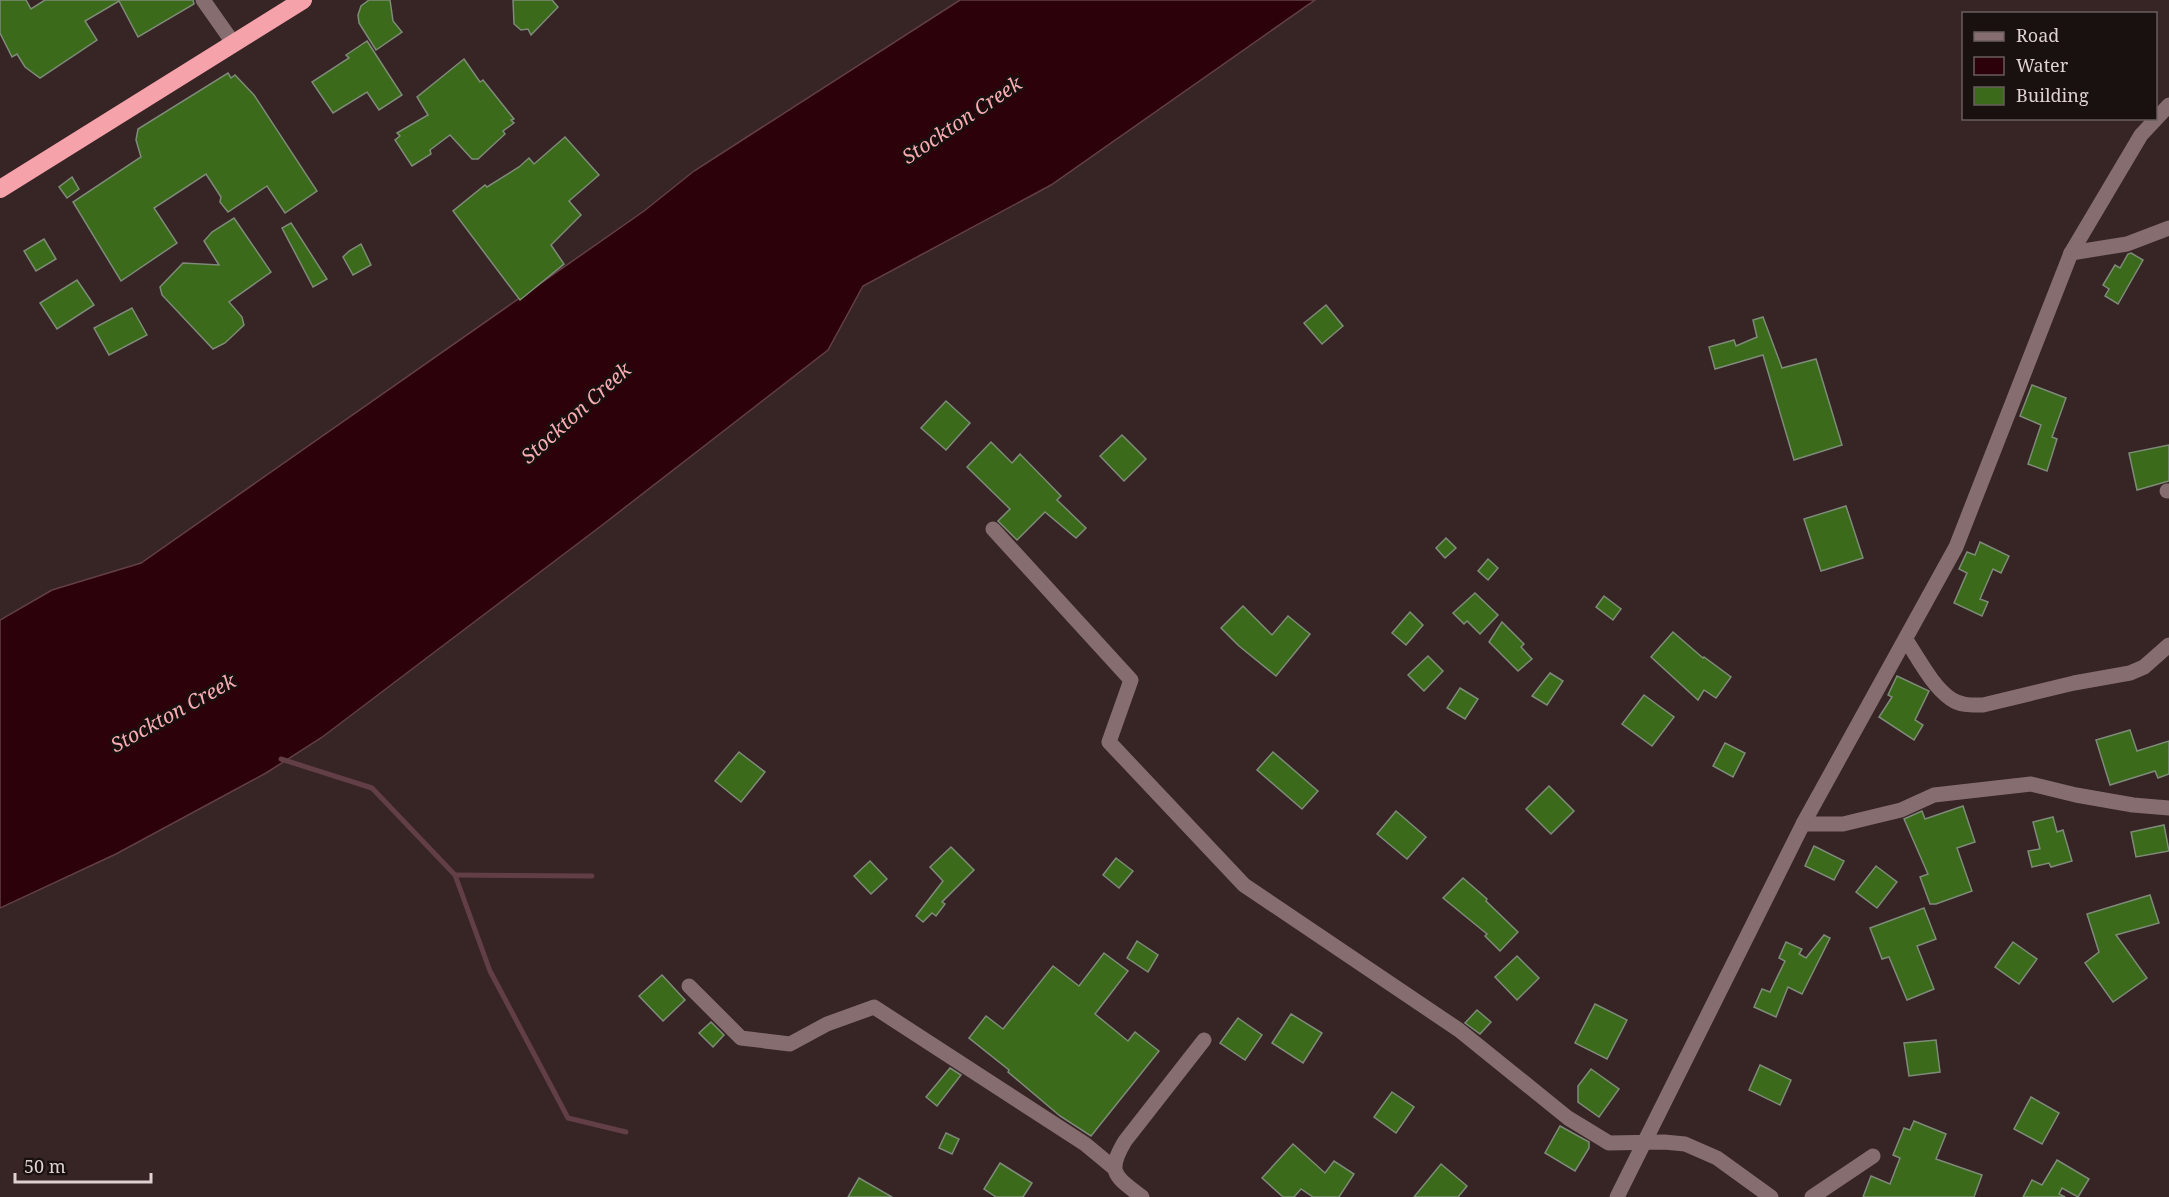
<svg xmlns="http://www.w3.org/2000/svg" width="2169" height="1197" font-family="'Noto Serif',serif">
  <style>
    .water { fill: #2d010a; stroke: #623f46; stroke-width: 1.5 }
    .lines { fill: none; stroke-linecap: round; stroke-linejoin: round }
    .stream { stroke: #623f46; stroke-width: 5 }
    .building { fill: #3b6a1a; stroke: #7e8b79; stroke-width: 1.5 }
    .minor { stroke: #866e70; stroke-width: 15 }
    .highway { stroke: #f6a2aa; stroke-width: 18 }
    .labels { text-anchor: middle; stroke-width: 5; stroke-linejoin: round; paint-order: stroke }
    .water-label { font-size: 20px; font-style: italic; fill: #f8abb1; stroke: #191010 }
  </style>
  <rect width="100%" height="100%" fill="#372425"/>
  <!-- water -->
  <path class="water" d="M 960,0 L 1315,0 L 1051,185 L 863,286 L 828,350 L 601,526 L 321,738 L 266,773 L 116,854 L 0,908 L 0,620 L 52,590 L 141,563 L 644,211 L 694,171 Z"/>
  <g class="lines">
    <!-- stream -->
    <g class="stream">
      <path d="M 281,759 L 372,788 L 455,875 L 490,971 L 568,1118 L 626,1132"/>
      <path d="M 455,875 L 592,876"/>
    </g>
  </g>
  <!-- building -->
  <g class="building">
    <path d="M 0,0 L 26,0 L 31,9 L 45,0 L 193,0 L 194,4 L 138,37 L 119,1 L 85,21 L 97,40 L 40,78 L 25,67 L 17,54 L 12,57 L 0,33 Z"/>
    <path d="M 369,0 L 390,0 L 393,21 L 402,32 L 376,50 L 359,23 L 358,15 L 361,6 Z"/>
    <path d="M 513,0 L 552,0 L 558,7 L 531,35 L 528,29 L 521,30 L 514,24 Z"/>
    <path d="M 367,41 L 402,95 L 379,110 L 367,92 L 333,113 L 312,82 L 349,58 L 346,55 Z"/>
    <path d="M 464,59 L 480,82 L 483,80 L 514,119 L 511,120 L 514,123 L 503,131 L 505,134 L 478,159 L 472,159 L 450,135 L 430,150 L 431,154 L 412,166 L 395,140 L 400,136 L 397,133 L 428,115 L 417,97 Z"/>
    <path d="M 228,73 L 231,78 L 235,75 L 254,95 L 317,191 L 285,213 L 267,186 L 228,212 L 220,202 L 221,197 L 206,174 L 154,208 L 177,243 L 121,281 L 73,202 L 141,157 L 136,140 L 138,129 Z"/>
    <path d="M 565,137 L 599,175 L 569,201 L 581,215 L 551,245 L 564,264 L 520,300 L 453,211 L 485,185 L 487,187 L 519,167 L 529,158 L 534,164 Z"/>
    <path d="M 72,177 L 79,189 L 67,198 L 59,187 Z"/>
    <path d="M 234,218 L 271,272 L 229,302 L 242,317 L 244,325 L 225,343 L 213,349 L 162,295 L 160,287 L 183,263 L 219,265 L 204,241 L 212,232 Z"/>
    <path d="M 291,223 L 327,279 L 313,287 L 282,228 Z"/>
    <path d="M 44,239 L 56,259 L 36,271 L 24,251 Z"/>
    <path d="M 361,244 L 371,265 L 353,275 L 343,257 L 349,251 Z"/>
    <path d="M 2131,253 L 2143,260 L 2118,304 L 2105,296 L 2109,289 L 2103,285 L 2115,265 L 2120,268 L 2128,254 Z"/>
    <path d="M 77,280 L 94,305 L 57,329 L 40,303 Z"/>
    <path d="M 1326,305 L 1343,326 L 1322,344 L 1304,323 Z"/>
    <path d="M 132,308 L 147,335 L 109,355 L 94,328 Z"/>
    <path d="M 1763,317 L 1782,368 L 1816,359 L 1842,445 L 1794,460 L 1763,355 L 1715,369 L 1709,347 L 1734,340 L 1736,346 L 1757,337 L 1753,320 Z"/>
    <path d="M 2032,385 L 2066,398 L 2052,437 L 2057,439 L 2047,471 L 2028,464 L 2041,425 L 2020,416 Z"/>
    <path d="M 946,401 L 970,423 L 946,450 L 921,428 Z"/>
    <path d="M 1122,435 L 1146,459 L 1124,481 L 1100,456 Z"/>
    <path d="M 991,442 L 1012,463 L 1020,454 L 1061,496 L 1057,500 L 1086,528 L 1076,538 L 1045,512 L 1017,540 L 998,521 L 1010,509 L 967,467 Z"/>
    <path d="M 2169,445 L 2169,481 L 2137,490 L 2129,453 Z"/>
    <path d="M 1846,506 L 1863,558 L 1821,571 L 1804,519 Z"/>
    <path d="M 1446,538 L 1456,548 L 1445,558 L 1436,548 Z"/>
    <path d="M 1980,542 L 2009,556 L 2001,573 L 1993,569 L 1980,599 L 1988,602 L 1982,616 L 1954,603 L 1967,573 L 1959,569 L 1967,552 L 1975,555 Z"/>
    <path d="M 1488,559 L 1498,568 L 1488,580 L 1478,571 Z"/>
    <path d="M 1475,593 L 1498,615 L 1480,634 L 1467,621 L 1464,624 L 1453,613 Z"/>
    <path d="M 1604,596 L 1621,609 L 1613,620 L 1596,607 Z"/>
    <path d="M 1243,606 L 1272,635 L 1288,616 L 1310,634 L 1276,676 L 1239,646 L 1221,628 Z"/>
    <path d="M 1410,612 L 1423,625 L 1406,645 L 1392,633 Z"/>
    <path d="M 1502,622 L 1524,644 L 1521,647 L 1532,659 L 1518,671 L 1489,642 Z"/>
    <path d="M 1673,632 L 1703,658 L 1704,657 L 1731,677 L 1716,698 L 1704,690 L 1698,700 L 1651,657 Z"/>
    <path d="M 1428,656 L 1443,671 L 1424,691 L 1408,675 Z"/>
    <path d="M 1550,673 L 1563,681 L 1547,705 L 1532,696 Z"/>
    <path d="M 1897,676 L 1929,691 L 1915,720 L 1923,725 L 1914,740 L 1879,717 L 1892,697 L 1888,695 Z"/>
    <path d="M 1460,688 L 1478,699 L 1465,719 L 1447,708 Z"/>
    <path d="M 1644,695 L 1674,717 L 1652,746 L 1622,724 Z"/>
    <path d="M 2130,730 L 2137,751 L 2169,741 L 2169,774 L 2158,778 L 2155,771 L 2110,785 L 2096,740 Z"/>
    <path d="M 1725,743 L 1745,753 L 1733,777 L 1713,766 Z"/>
    <path d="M 739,752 L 765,772 L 741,802 L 715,781 Z"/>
    <path d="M 1273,752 L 1318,791 L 1302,809 L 1257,770 Z"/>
    <path d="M 1549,786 L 1574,811 L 1551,834 L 1526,809 Z"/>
    <path d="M 1963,806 L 1975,842 L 1957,848 L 1972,891 L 1936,904 L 1930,904 L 1920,877 L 1928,874 L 1904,819 L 1922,811 L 1925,819 Z"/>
    <path d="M 1396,811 L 1426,837 L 1407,859 L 1377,834 Z"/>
    <path d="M 2053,817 L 2057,832 L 2063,830 L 2072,861 L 2051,867 L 2049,863 L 2032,867 L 2028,851 L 2040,849 L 2033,822 Z"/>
    <path d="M 2164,825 L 2169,851 L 2136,857 L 2131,832 Z"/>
    <path d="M 1814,846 L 1844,861 L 1834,880 L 1805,866 Z"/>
    <path d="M 951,847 L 974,870 L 942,902 L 945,904 L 936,916 L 932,913 L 923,922 L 916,916 L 943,881 L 930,867 Z"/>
    <path d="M 1116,858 L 1133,871 L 1119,888 L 1103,875 Z"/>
    <path d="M 870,861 L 887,879 L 871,894 L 854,876 Z"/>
    <path d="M 1876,866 L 1897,882 L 1877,908 L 1856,892 Z"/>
    <path d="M 1463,878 L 1487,899 L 1486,901 L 1518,932 L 1500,951 L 1485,936 L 1487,934 L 1443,898 Z"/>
    <path d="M 2150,895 L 2159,923 L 2116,935 L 2147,978 L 2113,1002 L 2085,963 L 2099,952 L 2087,914 Z"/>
    <path d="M 1924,908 L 1936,939 L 1917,946 L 1934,989 L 1907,1000 L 1889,957 L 1882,959 L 1870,928 Z"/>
    <path d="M 1824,935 L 1830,938 L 1802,994 L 1788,987 L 1776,1017 L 1754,1007 L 1762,989 L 1770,992 L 1785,961 L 1779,958 L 1786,942 L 1802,949 L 1799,954 L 1806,958 Z"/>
    <path d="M 1137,941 L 1158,955 L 1148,972 L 1127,958 Z"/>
    <path d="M 2013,942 L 2037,959 L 2019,984 L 1995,967 Z"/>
    <path d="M 1104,953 L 1128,971 L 1095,1014 L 1128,1041 L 1135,1032 L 1159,1051 L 1091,1136 L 1060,1116 L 1008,1072 L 1009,1070 L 969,1038 L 986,1016 L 1003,1029 L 1053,966 L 1079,986 Z"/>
    <path d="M 1517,956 L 1539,978 L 1517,1000 L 1495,977 Z"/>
    <path d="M 662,975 L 685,1000 L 663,1021 L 639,996 Z"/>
    <path d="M 1595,1004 L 1627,1020 L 1607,1059 L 1575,1043 Z"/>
    <path d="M 1477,1010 L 1491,1022 L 1480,1034 L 1465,1023 Z"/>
    <path d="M 1291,1014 L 1322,1033 L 1303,1063 L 1272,1043 Z"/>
    <path d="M 1238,1018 L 1262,1035 L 1245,1060 L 1220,1043 Z"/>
    <path d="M 711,1022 L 724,1035 L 713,1047 L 699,1033 Z"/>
    <path d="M 1936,1040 L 1940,1072 L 1909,1076 L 1904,1043 Z"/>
    <path d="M 1760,1065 L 1791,1080 L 1780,1105 L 1749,1090 Z"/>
    <path d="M 950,1068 L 961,1075 L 937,1106 L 926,1097 Z"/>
    <path d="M 1591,1069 L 1619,1089 L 1599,1117 L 1578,1102 L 1578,1086 Z"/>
    <path d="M 1392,1092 L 1414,1107 L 1396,1133 L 1374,1117 Z"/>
    <path d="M 2031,1097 L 2059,1113 L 2042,1144 L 2014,1129 Z"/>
    <path d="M 1914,1121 L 1946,1134 L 1936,1159 L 1982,1175 L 1974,1197 L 1863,1197 L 1871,1176 L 1890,1184 L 1900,1158 L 1893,1155 L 1904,1128 L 1910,1130 Z"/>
    <path d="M 1560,1126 L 1589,1142 L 1589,1148 L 1575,1171 L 1545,1153 Z"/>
    <path d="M 946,1133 L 959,1139 L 952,1154 L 939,1148 Z"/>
    <path d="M 1293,1144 L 1325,1173 L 1334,1161 L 1354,1174 L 1339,1197 L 1313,1197 L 1301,1189 L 1294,1197 L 1283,1197 L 1262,1178 Z"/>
    <path d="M 2057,1160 L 2089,1179 L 2078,1197 L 2062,1188 L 2059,1194 L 2065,1197 L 2023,1197 L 2032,1180 L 2042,1185 Z"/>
    <path d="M 1000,1163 L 1032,1183 L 1023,1197 L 996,1197 L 984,1189 Z"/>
    <path d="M 1441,1164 L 1467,1186 L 1458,1197 L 1414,1197 Z"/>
    <path d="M 859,1178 L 892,1197 L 848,1197 Z"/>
  </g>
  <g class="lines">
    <!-- minor -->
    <g class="minor">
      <path d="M 203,0 L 234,44"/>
      <path d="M 2071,253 L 2127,244 L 2169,228"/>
      <path d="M 2167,491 L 2169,491"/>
      <path d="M 993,529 L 1131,680 L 1109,742 L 1244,885 L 1459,1030 L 1568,1118 L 1609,1143 L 1664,1142 L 1685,1144 L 1717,1158 L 1771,1197"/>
      <path d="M 1906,640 C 1919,659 1932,686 1951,699 C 1961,706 1973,705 1983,705 L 2074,683 L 2130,673 L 2144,667 L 2169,645"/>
      <path d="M 1803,824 L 1843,824 L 1901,810 L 1934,795 L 2031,784 L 2076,795 L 2133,805 L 2169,808"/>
      <path d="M 689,986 L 741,1038 L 790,1044 L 827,1024 L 874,1007 L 1085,1144 L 1114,1168"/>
      <path d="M 1142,1197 C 1115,1176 1106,1173 1125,1141 L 1204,1040"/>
      <path d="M 1617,1197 L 1803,824 L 1956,547 L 2071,253 L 2141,135 L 2169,105"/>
      <path d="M 1812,1197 L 1873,1156"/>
    </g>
    <!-- highway -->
    <path class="highway" d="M 0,189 L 303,0"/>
  </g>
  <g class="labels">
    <!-- water labels -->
    <g class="water-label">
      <text transform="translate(962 120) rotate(-34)" y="7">Stockton Creek</text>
      <text transform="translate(576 413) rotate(-42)" y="7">Stockton Creek</text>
      <text transform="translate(173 713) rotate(-29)" y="7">Stockton Creek</text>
    </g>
  </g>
  <!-- legend -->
  <rect x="1962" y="12" width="195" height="108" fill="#191010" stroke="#685d5e" stroke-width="1.5"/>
  <rect x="1974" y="32" width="30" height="9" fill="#866e70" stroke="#685d5e" stroke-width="1.5"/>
  <text x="2016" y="42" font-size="18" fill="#dfd1d2">Road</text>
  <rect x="1974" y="57" width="30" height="18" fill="#2d010a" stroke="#685d5e" stroke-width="1.5"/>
  <text x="2016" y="72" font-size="18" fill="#dfd1d2">Water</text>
  <rect x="1974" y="87" width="30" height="18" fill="#3b6a1a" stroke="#685d5e" stroke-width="1.5"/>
  <text x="2016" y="102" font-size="18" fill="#dfd1d2">Building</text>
  <!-- scale -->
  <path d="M15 1173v9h136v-9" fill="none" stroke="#dfd1d2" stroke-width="3"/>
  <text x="24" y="1173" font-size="18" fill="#dfd1d2" stroke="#191010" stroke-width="4.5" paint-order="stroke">50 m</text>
</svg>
